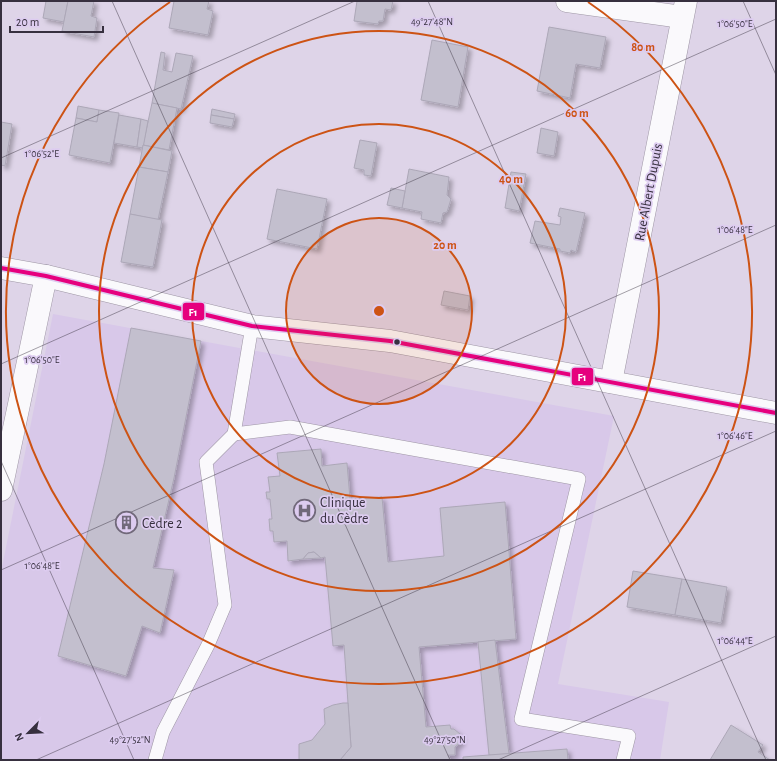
<svg xmlns="http://www.w3.org/2000/svg" width="777" height="761" font-family="'Alegreya Sans',sans-serif">
  <style>
    .built { fill: #d8c8e9 }
    .building { fill: #c3bfce; stroke: #aca7b7; filter: url(#shadow) }
    .lines { fill: none; stroke-linecap: round; stroke-linejoin: round }
    .lane-casing { stroke: #9e96a5; stroke-width: 14 }
    .street-casing { stroke: #9e96a5; stroke-width: 23 }
    .secondary-casing { stroke: #9e96a5; stroke-width: 23 }
    .lane { stroke: #faf9fc; stroke-width: 13 }
    .street { stroke: #faf9fc; stroke-width: 22 }
    .secondary { stroke: #faf9fc; stroke-width: 22 }
    .bus-1-casing { stroke: #ddccf0; stroke-width: 7 }
    .bus-1 { stroke: #e6007e; stroke-width: 4 }
    .ticks { fill: none; stroke: #37303f; stroke-width: 1; stroke-opacity: 0.45 }
    .ring { fill: none; stroke: #cd5314; stroke-width: 2 }
    .bus-dot { fill: #37303f; stroke: #ddccf0; stroke-width: 1.5 }
    .labels { text-anchor: middle; stroke-width: 3.5; stroke-linejoin: round; paint-order: stroke }
    .street-label { font-size: 14px; fill: #37303f; stroke: #ddccf0 }
    .poi-label { font-size: 14px; fill: #37303f; stroke: #ddccf0; text-anchor: start }
    .ticks-label { font-size: 10px; text-anchor: middle; fill: #37303f; stroke: #ddccf0; stroke-width: 3.5; stroke-linejoin: round; paint-order: stroke }
    .centre { fill: #cd5314; stroke: #ddccf0; stroke-width: 2 }
    .ring-label { font-size: 12px; text-anchor: middle; font-weight: bold; fill: #cd5314; stroke: #ddccf0; stroke-width: 3.5; stroke-linejoin: round; paint-order: stroke }
    .line-badge { stroke: #ddccf0; stroke-width: 1.5 }
    .badge-label { font-size: 11px; text-anchor: middle; font-weight: bold; fill: #fff }
  </style>
  <defs>
    <filter id="shadow"><feDropShadow dx="3.5" dy="3.5" stdDeviation="2" flood-color="#0004"/></filter>
  </defs>
  <rect width="100%" height="100%" fill="#ded4e8"/>
  <!-- built -->
  <path class="built" d="M 53,314 L 614,416 L 558,684 L 669,702 L 660,760 L 1,760 L 1,572 Z"/>
  <!-- building -->
  <g class="building">
    <path d="M 46,1 L 68,1 L 64,22 L 43,18 Z"/>
    <path d="M 68,1 L 94,1 L 91,16 L 97,18 L 94,37 L 62,31 Z"/>
    <path d="M 174,1 L 209,1 L 207,9 L 213,11 L 208,35 L 169,28 Z"/>
    <path d="M 357,1 L 393,1 L 391,10 L 385,9 L 383,21 L 379,21 L 378,24 L 354,21 Z"/>
    <path d="M 549,27 L 606,37 L 600,68 L 576,64 L 570,98 L 537,91 Z"/>
    <path d="M 432,40 L 468,47 L 458,107 L 421,100 Z"/>
    <path d="M 161,52 L 165,53 L 163,70 L 172,72 L 176,53 L 193,56 L 181,109 L 152,103 Z"/>
    <path d="M 152,103 L 177,108 L 169,150 L 143,145 Z"/>
    <path d="M 78,106 L 99,110 L 97,122 L 76,118 Z"/>
    <path d="M 212,109 L 235,114 L 234,119 L 211,115 Z"/>
    <path d="M 99,110 L 119,113 L 110,163 L 69,155 L 76,118 L 97,122 Z"/>
    <path d="M 119,115 L 141,119 L 137,147 L 114,143 Z"/>
    <path d="M 211,115 L 234,119 L 232,127 L 210,123 Z"/>
    <path d="M 141,119 L 148,121 L 143,148 L 137,147 Z"/>
    <path d="M 1,122 L 12,124 L 5,166 L 1,165 Z"/>
    <path d="M 541,128 L 558,132 L 554,156 L 537,153 Z"/>
    <path d="M 360,140 L 377,143 L 371,176 L 364,175 L 364,170 L 354,168 Z"/>
    <path d="M 143,145 L 172,151 L 168,172 L 139,167 Z"/>
    <path d="M 139,167 L 168,172 L 158,220 L 130,214 Z"/>
    <path d="M 409,169 L 449,177 L 447,195 L 451,199 L 447,212 L 443,213 L 441,223 L 421,219 L 422,212 L 402,208 Z"/>
    <path d="M 511,172 L 526,174 L 519,211 L 505,208 Z"/>
    <path d="M 391,188 L 405,191 L 402,208 L 387,205 Z"/>
    <path d="M 277,189 L 327,199 L 317,249 L 267,239 Z"/>
    <path d="M 560,208 L 585,213 L 576,252 L 571,250 L 570,253 L 560,251 L 560,249 L 530,243 L 535,221 L 560,225 L 561,217 L 558,216 Z"/>
    <path d="M 130,214 L 162,220 L 153,267 L 121,262 Z"/>
    <path d="M 444,291 L 470,296 L 468,310 L 441,305 Z"/>
    <path d="M 131,328 L 201,341 L 174,478 L 153,568 L 174,570 L 160,633 L 142,626 L 126,676 L 58,656 L 104,464 Z"/>
    <path d="M 321,449 L 322,466 L 347,463 L 350,499 L 382,497 L 388,562 L 444,556 L 440,508 L 505,502 L 516,639 L 419,647 L 426,727 L 450,725 L 451,729 L 454,729 L 460,734 L 461,742 L 455,747 L 455,755 L 448,755 L 451,760 L 340,760 L 351,747 L 344,645 L 333,646 L 325,557 L 321,558 L 314,552 L 308,553 L 303,559 L 288,561 L 287,541 L 274,542 L 273,531 L 270,531 L 269,519 L 272,519 L 270,499 L 267,499 L 266,492 L 270,492 L 268,477 L 280,476 L 277,453 Z"/>
    <path d="M 314,552 L 321,558 L 303,559 L 308,553 Z"/>
    <path d="M 633,571 L 682,579 L 675,615 L 627,607 Z"/>
    <path d="M 682,579 L 727,587 L 721,623 L 675,615 Z"/>
    <path d="M 495,640 L 509,754 L 489,755 L 478,642 Z"/>
    <path d="M 343,703 L 348,703 L 351,747 L 340,760 L 299,760 L 299,744 L 312,740 L 325,724 L 324,709 L 333,705 Z"/>
    <path d="M 731,725 L 763,745 L 758,752 L 770,760 L 710,760 Z"/>
    <path d="M 567,749 L 568,760 L 463,760 L 463,757 Z"/>
  </g>
  <g class="lines">
    <defs>
      <g id="lane">
        <path d="M 234,434 L 290,427 L 579,479 L 521,719 L 629,736 L 623,760"/>
        <path d="M 155,760 L 163,732 L 208,645 L 225,605 L 206,462 L 234,434 L 252,326"/>
      </g>
      <g id="street">
        <path d="M 567,1 L 682,17"/>
        <path d="M 611,382 L 686,1"/>
        <path d="M 1,490 L 46,276"/>
      </g>
      <path id="secondary" d="M 1,268 L 46,276 L 252,326 L 390,341 L 776,413"/>
    </defs>
    <!-- lane casing -->
    <use href="#lane" class="lane-casing"/>
    <!-- street casing -->
    <use href="#street" class="street-casing"/>
    <!-- secondary casing -->
    <use href="#secondary" class="secondary-casing"/>
    <!-- lane -->
    <use href="#lane" class="lane"/>
    <!-- street -->
    <use href="#street" class="street"/>
    <!-- secondary -->
    <use href="#secondary" class="secondary"/>
    <defs>
      <path id="bus-1" d="M 1,268 L 46,276 L 252,326 L 390,341 L 776,413"/>
    </defs>
    <!-- bus-1 casing -->
    <use href="#bus-1" class="bus-1-casing"/>
    <!-- bus-1 -->
    <use href="#bus-1" class="bus-1"/>
  </g>
  <!-- ticks -->
  <path class="ticks" d="M 112,1 L 450,760M 428,1 L 766,760M 743,1 L 776,75M 1,158 L 355,1M 1,364 L 776,19M 1,461 L 134,760M 1,570 L 776,225M 36,760 L 776,431M 498,760 L 776,636"/>
  <!-- distance rings -->
  <circle cx="379" cy="311" r="93" fill="#cd5314" fill-opacity=".12"/>
  <g class="ring">
    <circle cx="379" cy="311" r="93"/>
    <circle cx="379" cy="311" r="187"/>
    <circle cx="379" cy="311" r="280"/>
    <path d="M588 2A373 373 0 1 1 170 2"/>
  </g>
  <!-- icons -->
  <defs>
    <symbol id="hospital-ring" viewBox="-11 -11 22 22"><circle r="9.5" fill="#ddccf0" stroke="#71697a" stroke-width="1.5"/><path d="M-5-5h3v3.5h4V-5h3V5h-3V1.5h-4V5h-3Z" fill="#71697a"/></symbol>
    <symbol id="building-ring" viewBox="-11 -11 22 22"><circle r="9.5" fill="#ddccf0" stroke="#71697a" stroke-width="1.5"/><path d="M-4-6H4V6H1V3H-1V6H-4ZM-2.5-4.3h1.7v1.8h-1.7ZM.8-4.3h1.7v1.8H.8ZM-2.5-1h1.7V.8h-1.7ZM.8-1h1.7V.8H.8Z" fill="#71697a"/></symbol>
  </defs>
  <g fill-rule="evenodd">
    <use href="#hospital-ring" x="292" y="498" width="25" height="25"/>
    <use href="#building-ring" x="114" y="510" width="25" height="25"/>
  </g>
  <!-- markers -->
  <circle class="bus-dot" cx="397" cy="342" r="3.5"/>
  <g class="labels">
    <!-- street labels -->
    <g class="street-label">
      <text transform="translate(648 192) rotate(-79)" y="5">Rue Albert Dupuis</text>
    </g>
    <!-- poi labels -->
    <g class="poi-label">
      <text x="320" y="507">Clinique<tspan x="320" dy="16">du Cèdre</tspan></text>
      <text x="142" y="528">Cèdre 2</text>
    </g>
  </g>
  <g class="ticks-label">
    <text x="432" y="25">49°27'48"N</text>
    <text x="735" y="27">1°06'50"E</text>
    <text x="42" y="157">1°06'52"E</text>
    <text x="735" y="233">1°06'48"E</text>
    <text x="42" y="363">1°06'50"E</text>
    <text x="735" y="439">1°06'46"E</text>
    <text x="42" y="569">1°06'48"E</text>
    <text x="735" y="644">1°06'44"E</text>
    <text x="130" y="743">49°27'52"N</text>
    <text x="445" y="743">49°27'50"N</text>
  </g>
  <circle cx="379" cy="311" r="6" class="centre"/>
  <g class="ring-label">
    <text x="643" y="51">80 m</text>
    <text x="577" y="117">60 m</text>
    <text x="511" y="183">40 m</text>
    <text x="445" y="249">20 m</text>
  </g>
  <g class="line-badge">
    <rect x="182" y="302" width="23" height="19" rx="4" fill="#e6007e"/>
    <rect x="571" y="367" width="23" height="19" rx="4" fill="#e6007e"/>
  </g>
  <g class="badge-label">
    <text x="193" y="316">F1</text>
    <text x="582" y="381">F1</text>
  </g>
  <!-- border -->
  <rect width="777" height="761" fill="none" stroke="#37303f" stroke-width="4"/>
  <!-- north arrow -->
  <g transform="translate(28 733) rotate(246)" stroke="#ddccf0" stroke-width="3" paint-order="stroke">
  <path d="M0-3L7 15L0 10L-7 15Z" fill="#37303f"/>
  <text y="-6" font-size="11" font-weight="bold" text-anchor="middle" fill="#37303f">N</text>
  </g>
  <!-- scale -->
  <path d="M10 26v6h93v-6" fill="none" stroke="#37303f" stroke-width="2"/>
  <text x="16" y="26" font-size="12" fill="#37303f" stroke="#ddccf0" stroke-width="3" paint-order="stroke">20 m</text>
</svg>
